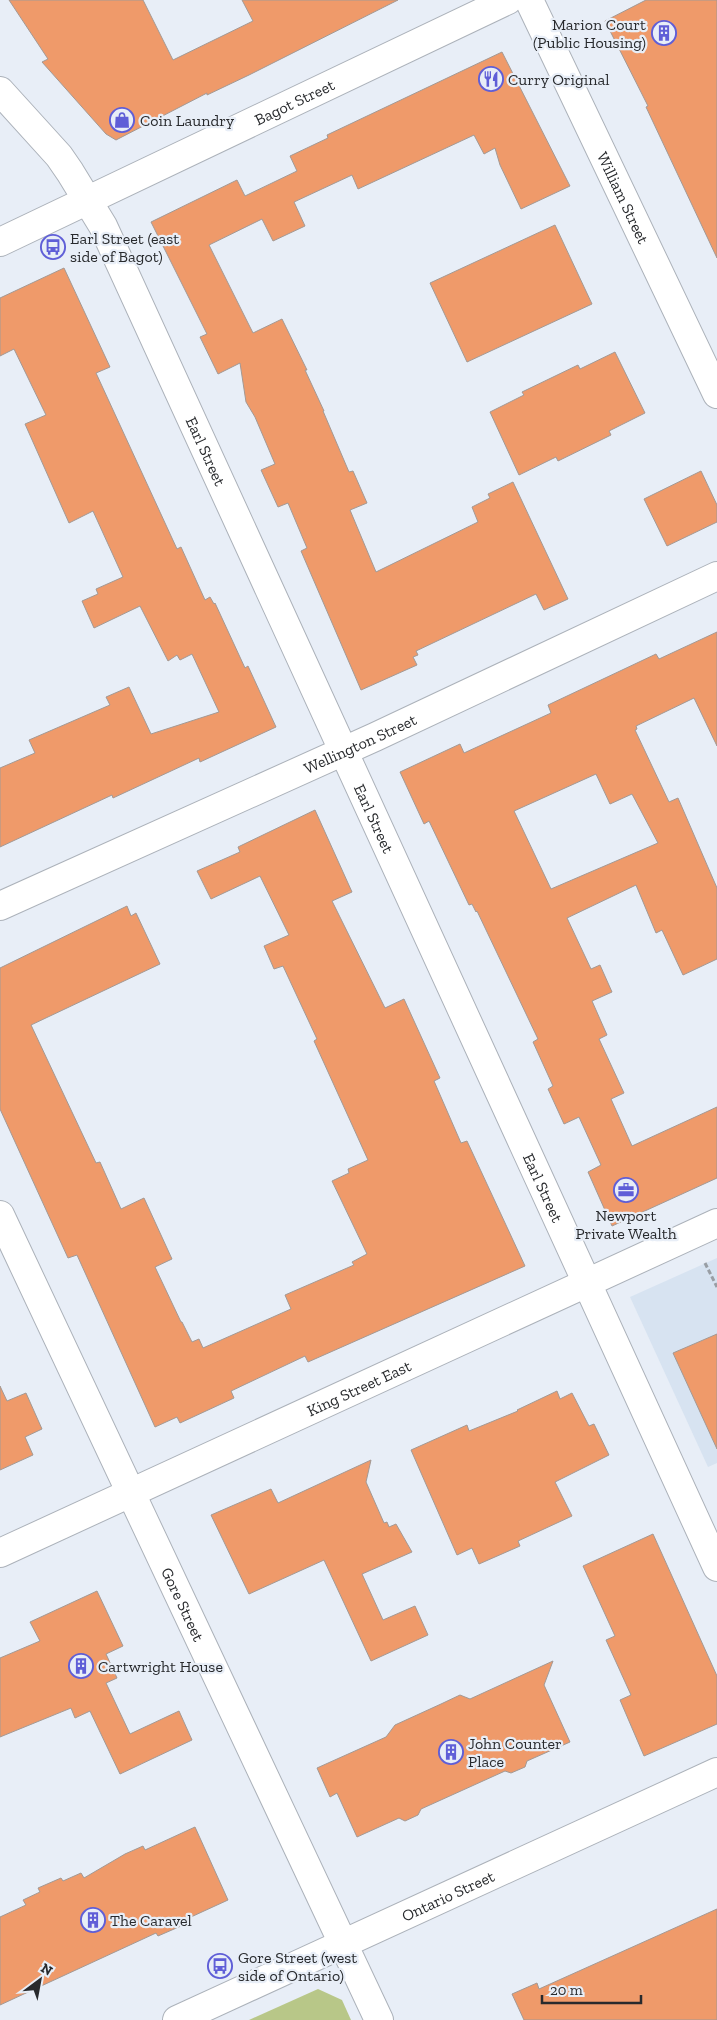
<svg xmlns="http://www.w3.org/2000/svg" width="717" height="2020" font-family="'Zilla Slab',serif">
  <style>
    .built { fill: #d7e3f1 }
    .green { fill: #b8c788 }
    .building { fill: #ef9a6a; stroke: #a39994; fill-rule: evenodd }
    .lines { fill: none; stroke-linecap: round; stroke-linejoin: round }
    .street-casing { stroke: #acb2ba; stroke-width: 30 }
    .secondary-casing { stroke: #acb2ba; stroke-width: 30 }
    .path { stroke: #999ea4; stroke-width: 3; stroke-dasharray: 5 2.5; stroke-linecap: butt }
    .street { stroke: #fff; stroke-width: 28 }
    .secondary { stroke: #fff; stroke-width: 28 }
    .labels { text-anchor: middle; stroke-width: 4.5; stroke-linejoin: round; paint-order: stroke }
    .poi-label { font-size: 16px; fill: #282a2d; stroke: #e8eef7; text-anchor: start }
    .street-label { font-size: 16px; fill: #282a2d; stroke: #e8eef7 }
  </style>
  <rect width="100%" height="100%" fill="#e8eef7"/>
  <!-- built -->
  <path class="built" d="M 717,1258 L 717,1463 L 708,1467 L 630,1297 Z"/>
  <!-- green -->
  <path class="green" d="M 318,1989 L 342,2000 L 351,2020 L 249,2020 Z"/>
  <!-- building -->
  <g class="building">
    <path d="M 9,0 L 143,0 L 173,60 L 253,21 L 242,0 L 398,0 L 249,75 L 207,95 L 207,93 L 116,140 L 106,134 L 42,62 L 48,59 Z"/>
    <path d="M 646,0 L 717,0 L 717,258 L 646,107 L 648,106 L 605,21 Z"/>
    <path d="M 502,52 L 570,186 L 521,209 L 500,165 L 495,148 L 484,154 L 474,135 L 358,189 L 352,175 L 294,202 L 305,226 L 273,241 L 262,219 L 209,245 L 253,333 L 282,319 L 307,370 L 305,370 L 324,411 L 323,411 L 349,472 L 353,471 L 367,503 L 350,510 L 376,572 L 478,522 L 472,507 L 490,498 L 488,494 L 513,482 L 568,599 L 544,610 L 536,594 L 416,651 L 418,655 L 413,657 L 417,665 L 361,690 L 301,551 L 307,548 L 288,503 L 278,507 L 261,470 L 275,464 L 255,417 L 246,402 L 240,363 L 218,374 L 200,337 L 207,334 L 151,222 L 237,180 L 245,196 L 297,171 L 290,156 L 328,138 L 327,135 Z"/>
    <path d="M 555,225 L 592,304 L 467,362 L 430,283 Z"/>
    <path d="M 64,268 L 110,367 L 96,373 L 177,549 L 181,547 L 205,600 L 210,597 L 214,604 L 215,603 L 245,668 L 248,666 L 276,727 L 200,762 L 199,758 L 113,798 L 112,795 L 0,847 L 0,768 L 35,753 L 29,740 L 110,705 L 106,697 L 129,687 L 151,734 L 219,712 L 192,654 L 180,660 L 177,655 L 168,661 L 140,606 L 94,628 L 82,601 L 98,594 L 96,589 L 123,577 L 93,511 L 69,523 L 25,424 L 46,415 L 14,349 L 0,356 L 0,298 Z"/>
    <path d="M 615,352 L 645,413 L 609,431 L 611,435 L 558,461 L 556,457 L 519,475 L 490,412 L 524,395 L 522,392 L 578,365 L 580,369 Z"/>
    <path d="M 701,471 L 717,505 L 717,522 L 667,546 L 644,499 Z"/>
    <path d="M 717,632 L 717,746 L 694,698 L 636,726 L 637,729 L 635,730 L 669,802 L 678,798 L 717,888 L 717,959 L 683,975 L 662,930 L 656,933 L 636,885 L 567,918 L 591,969 L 600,965 L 612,992 L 592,1001 L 607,1035 L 599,1039 L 624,1093 L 611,1099 L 632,1146 L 717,1107 L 717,1178 L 612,1226 L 588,1172 L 601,1165 L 579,1117 L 564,1124 L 548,1089 L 553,1086 L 533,1042 L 538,1039 L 477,911 L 476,912 L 472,904 L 469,905 L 429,821 L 424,824 L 400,772 L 460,744 L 464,753 L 551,713 L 548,705 L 656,654 L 659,659 ZM 596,774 L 610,804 L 632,794 L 658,843 L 551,889 L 514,811 Z"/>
    <path d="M 315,810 L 352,892 L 332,901 L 385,1008 L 404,999 L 440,1078 L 434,1081 L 461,1143 L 467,1141 L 525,1266 L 308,1362 L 305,1356 L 231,1391 L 234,1398 L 180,1423 L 177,1417 L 155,1427 L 77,1255 L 68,1258 L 0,1109 L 0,968 L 127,906 L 131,916 L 136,913 L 160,964 L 31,1025 L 96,1163 L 100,1162 L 121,1209 L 144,1198 L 172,1259 L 155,1267 L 181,1322 L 182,1322 L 192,1342 L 199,1339 L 203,1348 L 291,1309 L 285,1295 L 354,1265 L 352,1262 L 367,1254 L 332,1181 L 349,1173 L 348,1169 L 368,1160 L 314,1041 L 317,1039 L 283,966 L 274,969 L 264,946 L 289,935 L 260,876 L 211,899 L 197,871 L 240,852 L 238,847 Z"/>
    <path d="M 717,1334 L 717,1449 L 673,1353 Z"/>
    <path d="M 0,1386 L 7,1401 L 26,1393 L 42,1429 L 25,1437 L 33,1455 L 0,1470 Z"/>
    <path d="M 557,1391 L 560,1399 L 572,1393 L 589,1426 L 594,1424 L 609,1455 L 555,1482 L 572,1516 L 518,1541 L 520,1546 L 479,1564 L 472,1548 L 457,1555 L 411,1450 L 467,1425 L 469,1431 L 518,1411 L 517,1410 Z"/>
    <path d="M 371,1460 L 366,1482 L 384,1523 L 387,1522 L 389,1527 L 396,1524 L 412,1552 L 362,1574 L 383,1620 L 415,1606 L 428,1635 L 371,1661 L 324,1560 L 249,1594 L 211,1515 L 271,1489 L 278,1503 Z"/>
    <path d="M 653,1534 L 717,1676 L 717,1724 L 644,1756 L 620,1700 L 631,1695 L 606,1640 L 615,1636 L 583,1566 Z"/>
    <path d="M 97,1591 L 123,1646 L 106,1654 L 117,1678 L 106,1683 L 130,1734 L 179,1711 L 192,1740 L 120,1774 L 90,1711 L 75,1718 L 71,1708 L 0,1737 L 0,1658 L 40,1641 L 30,1622 Z"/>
    <path d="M 553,1661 L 544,1685 L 570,1742 L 527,1761 L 525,1767 L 511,1773 L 505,1771 L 421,1809 L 418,1815 L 405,1821 L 399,1818 L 357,1837 L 337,1793 L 330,1797 L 317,1768 L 386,1737 L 395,1725 L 441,1704 L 460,1695 L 470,1699 Z"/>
    <path d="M 195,1827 L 228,1900 L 180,1922 L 181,1926 L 158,1936 L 156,1933 L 0,2005 L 0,1917 L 26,1905 L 23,1900 L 40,1892 L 38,1888 L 61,1878 L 63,1881 L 81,1873 L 84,1878 L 125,1854 L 143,1846 L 145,1850 Z"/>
    <path d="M 717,1909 L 717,2020 L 524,2020 L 512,1994 L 537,1983 L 539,1989 Z"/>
  </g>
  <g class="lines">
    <defs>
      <g id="street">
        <path id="s1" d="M 529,0 L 717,394"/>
        <path id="s2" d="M 0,91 L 59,156 L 70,172 L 103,226 L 717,1567"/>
        <path id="s3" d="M 0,906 L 375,737 L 717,576"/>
        <path id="s4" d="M 0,1215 L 379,2020"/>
      </g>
      <g id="secondary">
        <path id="s5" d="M 0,242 L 508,0"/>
        <path id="s6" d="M 0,1553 L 717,1223"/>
        <path id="s7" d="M 177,2020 L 717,1772"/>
      </g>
    </defs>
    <!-- street casing -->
    <use href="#street" class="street-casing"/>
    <!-- secondary casing -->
    <use href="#secondary" class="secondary-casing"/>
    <!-- path -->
    <path class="path" d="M 705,1263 L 717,1287"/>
    <!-- street -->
    <use href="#street" class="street"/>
    <!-- secondary -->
    <use href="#secondary" class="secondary"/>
  </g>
  <!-- icons -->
  <defs>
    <symbol id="building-ring" viewBox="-11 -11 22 22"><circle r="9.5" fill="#e8eef7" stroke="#5f5ed7" stroke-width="1.5"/><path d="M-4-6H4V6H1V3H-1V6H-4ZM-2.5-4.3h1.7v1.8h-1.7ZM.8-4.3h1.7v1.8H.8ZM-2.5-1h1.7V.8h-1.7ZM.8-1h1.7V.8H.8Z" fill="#5f5ed7"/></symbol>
    <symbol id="restaurant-ring" viewBox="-11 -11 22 22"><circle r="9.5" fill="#e8eef7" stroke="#5f5ed7" stroke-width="1.5"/><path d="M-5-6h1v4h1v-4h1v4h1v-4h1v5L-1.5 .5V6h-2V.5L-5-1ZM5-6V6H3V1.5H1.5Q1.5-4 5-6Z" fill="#5f5ed7"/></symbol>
    <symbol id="shop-ring" viewBox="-11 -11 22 22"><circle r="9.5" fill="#e8eef7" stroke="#5f5ed7" stroke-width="1.5"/><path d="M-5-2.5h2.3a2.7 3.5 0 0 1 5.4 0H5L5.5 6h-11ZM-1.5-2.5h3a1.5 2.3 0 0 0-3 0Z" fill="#5f5ed7"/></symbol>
    <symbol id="bus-ring" viewBox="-11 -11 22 22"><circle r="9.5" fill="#e8eef7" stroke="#5f5ed7" stroke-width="1.5"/><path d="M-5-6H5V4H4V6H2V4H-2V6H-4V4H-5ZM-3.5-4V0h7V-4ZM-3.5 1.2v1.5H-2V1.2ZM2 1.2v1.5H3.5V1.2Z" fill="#5f5ed7"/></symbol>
    <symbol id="office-ring" viewBox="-11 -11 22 22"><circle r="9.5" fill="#e8eef7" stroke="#5f5ed7" stroke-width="1.5"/><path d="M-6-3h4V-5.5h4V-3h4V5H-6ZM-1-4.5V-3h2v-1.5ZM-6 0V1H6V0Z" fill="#5f5ed7"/></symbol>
  </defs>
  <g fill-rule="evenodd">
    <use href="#building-ring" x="650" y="19" width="28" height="28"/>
    <use href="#restaurant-ring" x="477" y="65" width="28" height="28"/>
    <use href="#shop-ring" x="108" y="106" width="28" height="28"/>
    <use href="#bus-ring" x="39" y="233" width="28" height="28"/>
    <use href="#office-ring" x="612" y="1176" width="28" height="28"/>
    <use href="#building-ring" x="67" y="1652" width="28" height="28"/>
    <use href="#building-ring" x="437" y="1738" width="28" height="28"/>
    <use href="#building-ring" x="79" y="1906" width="28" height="28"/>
    <use href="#bus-ring" x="206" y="1952" width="28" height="28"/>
  </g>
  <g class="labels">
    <!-- poi labels -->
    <g class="poi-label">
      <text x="646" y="30" text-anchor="end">Marion Court<tspan x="646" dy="18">(Public Housing)</tspan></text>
      <text x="508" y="85">Curry Original</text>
      <text x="140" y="126">Coin Laundry</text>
      <text x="70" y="244">Earl Street (east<tspan x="70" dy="18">side of Bagot)</tspan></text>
      <text x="626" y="1221" text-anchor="middle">Newport<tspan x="626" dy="18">Private Wealth</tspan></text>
      <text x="98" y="1672">Cartwright House</text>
      <text x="468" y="1749">John Counter<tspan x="468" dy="18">Place</tspan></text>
      <text x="110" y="1926">The Caravel</text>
      <text x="238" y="1963">Gore Street (west<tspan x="238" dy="18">side of Ontario)</tspan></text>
    </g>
    <!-- street labels -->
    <g class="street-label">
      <text dy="6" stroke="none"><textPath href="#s5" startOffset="326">Bagot Street</textPath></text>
      <text dy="6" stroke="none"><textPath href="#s1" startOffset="219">William Street</textPath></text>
      <text dy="6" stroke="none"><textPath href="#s2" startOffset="418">Earl Street</textPath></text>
      <text dy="6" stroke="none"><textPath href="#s3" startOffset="395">Wellington Street</textPath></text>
      <text dy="6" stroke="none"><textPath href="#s2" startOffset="822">Earl Street</textPath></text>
      <text dy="6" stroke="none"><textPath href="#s2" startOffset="1228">Earl Street</textPath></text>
      <text dy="6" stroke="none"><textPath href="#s6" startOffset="395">King Street East</textPath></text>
      <text dy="6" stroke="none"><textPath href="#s4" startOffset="430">Gore Street</textPath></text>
      <text dy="6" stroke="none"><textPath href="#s7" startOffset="298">Ontario Street</textPath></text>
    </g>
  </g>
  <!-- north arrow -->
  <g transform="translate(40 1980) rotate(32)" stroke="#e8eef7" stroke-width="4" paint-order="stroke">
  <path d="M0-4L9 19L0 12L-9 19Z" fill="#282a2d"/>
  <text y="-8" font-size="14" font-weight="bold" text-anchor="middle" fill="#282a2d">N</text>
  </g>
  <!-- scale -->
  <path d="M542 1995v8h99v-8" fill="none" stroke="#282a2d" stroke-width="2.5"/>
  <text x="550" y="1995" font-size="15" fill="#282a2d" stroke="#e8eef7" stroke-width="4" paint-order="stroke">20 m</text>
</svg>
